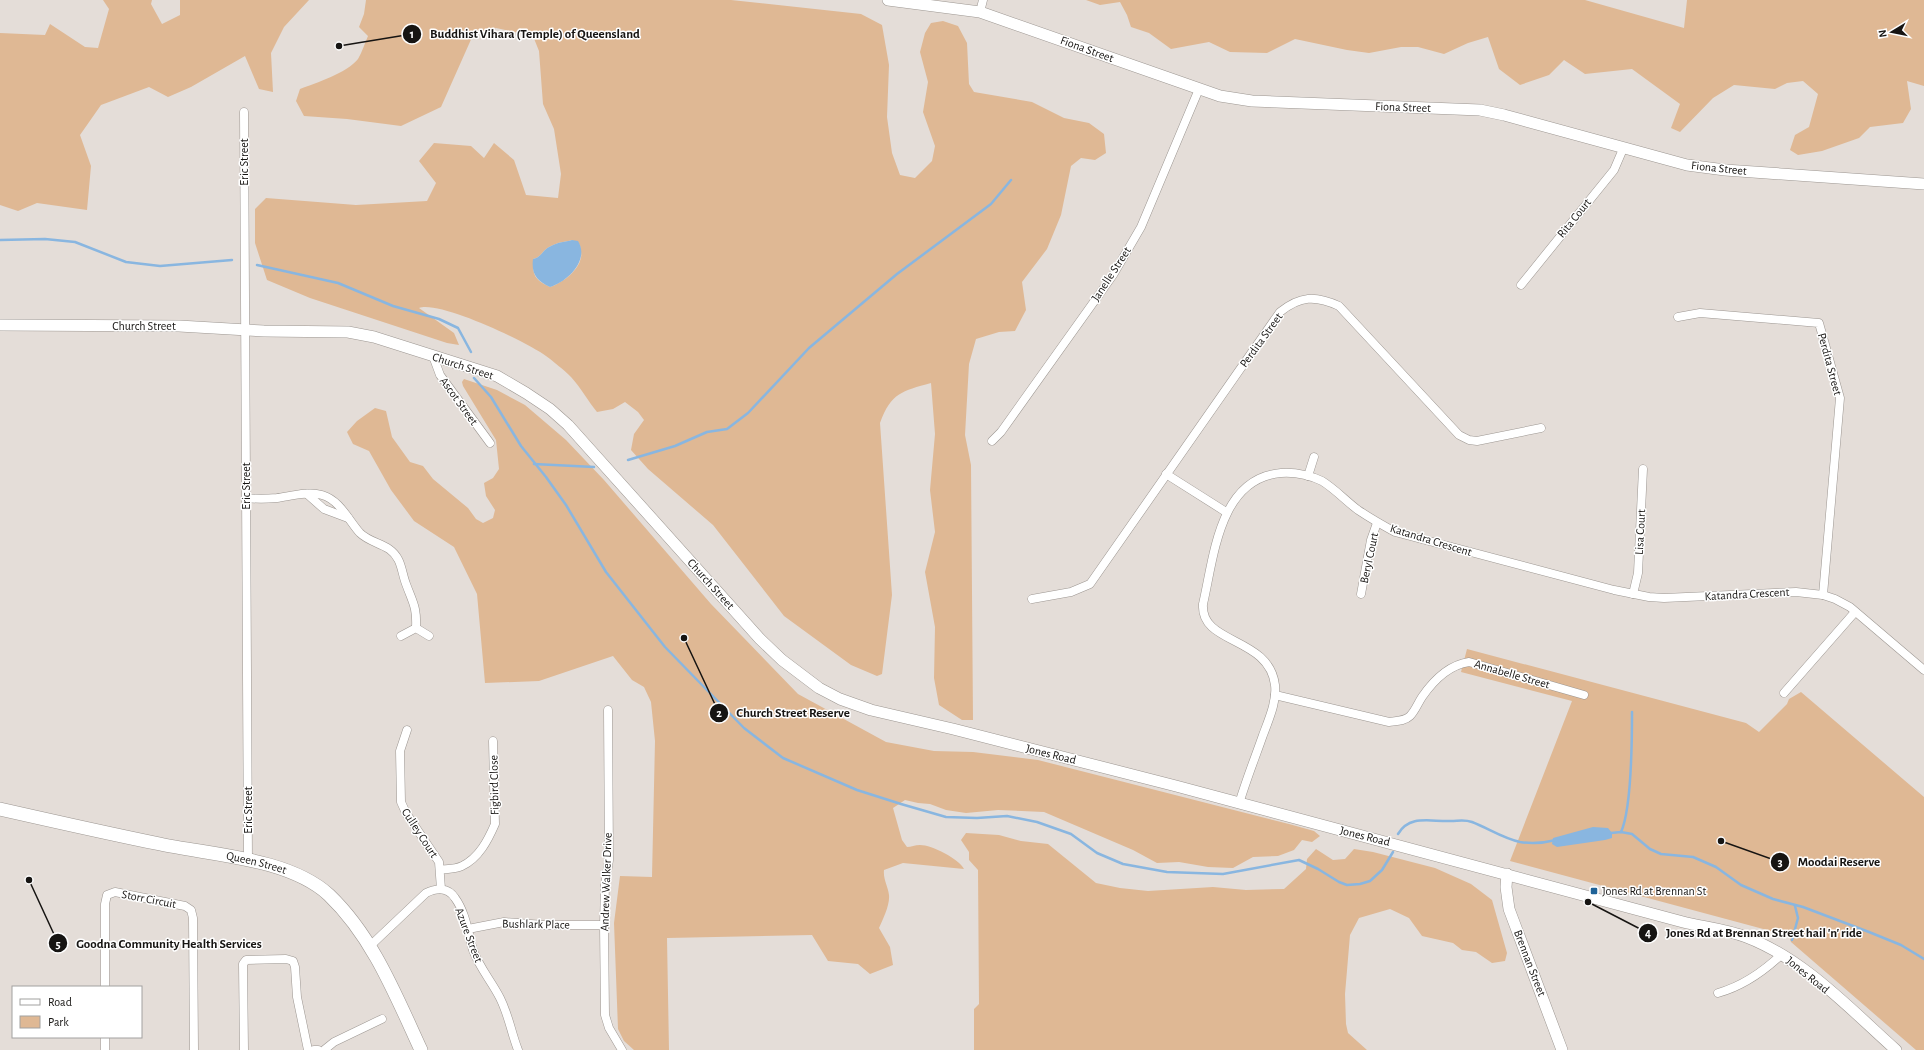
<svg xmlns="http://www.w3.org/2000/svg" width="1924" height="1050" font-family="'Alegreya Sans',sans-serif">
  <style>
    .green { fill: #dfb894; fill-rule: evenodd }
    .water { fill: #89b6e0 }
    .lines { fill: none; stroke-linecap: round; stroke-linejoin: round }
    .stream { stroke: #89b6e0; stroke-width: 2.5 }
    .minor-casing { stroke: #9c9691; stroke-width: 9 }
    .tertiary-casing { stroke: #9c9691; stroke-width: 12 }
    .primary-casing { stroke: #9c9691; stroke-width: 14 }
    .minor { stroke: #fff; stroke-width: 8 }
    .tertiary { stroke: #fff; stroke-width: 11 }
    .primary { stroke: #fff; stroke-width: 13 }
    .poi-dot { fill: #1f6297; stroke: #fff; stroke-width: 1.5 }
    .labels { text-anchor: middle; stroke-width: 3; stroke-linejoin: round; paint-order: stroke }
    .street-label { font-size: 12px; fill: #161412; stroke: #fff }
    .poi-label { font-size: 12px; fill: #161412; stroke: #fff; text-anchor: start }
    .leader { fill: none; stroke: #161412; stroke-width: 1.5 }
    .callout-dot { fill: #161412; stroke: #fff; stroke-width: 1.5 }
    .mark-label { font-size: 12px; text-anchor: middle; font-weight: bold; fill: #fff }
    .callout-label { font-size: 13px; text-anchor: middle; font-weight: bold; fill: #161412; stroke: #fff; stroke-width: 3; stroke-linejoin: round; paint-order: stroke }
  </style>
  <rect width="100%" height="100%" fill="#e4ddd8"/>
  <!-- green -->
  <g class="green">
    <path d="M 103,0 L 152,0 L 151,4 L 162,24 L 180,15 L 180,0 L 309,0 L 284,27 L 271,53 L 273,92 L 259,89 L 245,56 L 191,87 L 168,97 L 149,87 L 101,105 L 80,135 L 91,166 L 87,210 L 37,203 L 18,211 L 0,205 L 0,33 L 45,35 L 50,24 L 85,47 L 98,48 L 109,9 Z"/>
    <path d="M 366,0 L 731,0 L 861,14 L 882,25 L 889,65 L 887,117 L 892,153 L 900,175 L 915,178 L 932,161 L 935,146 L 923,112 L 928,82 L 920,52 L 925,33 L 931,23 L 943,21 L 958,26 L 967,43 L 969,84 L 974,92 L 1032,102 L 1064,118 L 1089,123 L 1104,134 L 1106,153 L 1095,160 L 1081,158 L 1071,166 L 1061,215 L 1047,249 L 1022,282 L 1026,310 L 1015,331 L 999,332 L 976,339 L 969,364 L 965,435 L 971,465 L 973,720 L 962,720 L 939,705 L 934,678 L 935,627 L 925,572 L 935,532 L 930,490 L 935,434 L 931,383 C 902,391 891,393 880,423 L 892,595 L 882,674 L 877,676 L 851,665 L 784,616 L 713,525 L 648,469 L 631,450 L 634,434 L 644,420 L 638,412 L 625,402 L 613,409 L 597,412 C 588,401 581,388 571,377 C 564,370 554,362 546,356 C 527,342 439,300 419,308 L 454,333 L 459,345 L 447,343 L 310,298 L 267,280 L 255,243 L 255,209 L 266,198 L 356,205 L 427,201 L 436,183 L 419,161 L 434,143 L 471,146 L 484,158 L 494,143 L 514,160 L 526,195 L 558,198 L 561,174 L 554,129 L 543,104 L 539,51 L 533,36 L 496,28 L 473,35 L 441,107 L 401,126 L 347,119 L 304,116 L 296,101 L 300,89 C 316,83 347,73 358,59 C 362,52 365,43 368,36 L 359,27 L 364,14 ZM 572,240 L 580,245 C 580,248 582,254 581,257 C 579,271 562,283 550,287 C 534,279 533,276 533,259 C 541,258 543,249 551,246 C 558,242 565,242 572,240 Z"/>
    <path d="M 1086,0 L 1585,0 L 1684,28 L 1687,0 L 1924,0 L 1924,86 L 1907,81 L 1911,109 L 1903,123 L 1870,127 L 1859,138 L 1822,151 L 1798,155 L 1790,150 L 1795,135 L 1809,127 L 1818,94 L 1803,81 L 1787,83 L 1775,89 L 1734,85 L 1713,98 L 1680,132 L 1671,128 L 1680,104 L 1632,69 L 1585,74 L 1564,60 L 1549,75 L 1520,85 L 1499,69 L 1488,37 L 1468,43 L 1444,54 L 1418,47 L 1401,47 L 1369,53 L 1347,50 L 1295,39 L 1267,53 L 1230,52 L 1209,42 L 1171,49 L 1149,33 L 1131,27 L 1127,15 L 1120,2 L 1100,5 Z"/>
    <path d="M 464,379 L 497,390 L 525,405 L 566,440 L 604,480 L 711,604 L 798,694 L 886,742 L 934,751 L 973,752 L 1038,760 L 1289,824 L 1314,831 L 1320,836 L 1312,842 L 1302,840 L 1294,850 L 1278,856 L 1253,857 L 1233,868 L 1208,867 L 1179,862 L 1157,863 L 1133,850 L 1044,812 L 998,810 L 966,813 L 946,810 L 930,804 L 918,803 L 905,800 L 893,808 L 902,840 L 907,847 C 911,847 915,845 920,845 C 932,845 959,859 964,869 L 903,863 L 884,870 C 883,879 888,886 889,895 C 890,905 883,919 879,928 L 890,947 L 893,965 L 870,974 L 858,964 L 828,961 L 812,935 L 667,938 L 669,1050 L 634,1050 L 624,1041 L 618,1029 L 614,923 L 620,876 L 652,877 L 655,741 L 651,702 L 644,687 L 632,680 L 613,656 L 539,681 L 485,683 L 477,594 L 454,547 L 414,521 L 391,490 L 369,451 L 353,444 L 347,432 L 357,421 L 375,408 L 386,411 L 392,437 L 410,462 L 423,466 L 433,479 L 468,508 L 476,519 L 483,523 L 493,518 L 495,510 L 486,496 L 484,483 L 493,478 L 499,469 L 496,440 L 463,386 L 462,382 Z"/>
    <path d="M 1467,649 L 1746,723 L 1759,732 L 1787,704 L 1789,699 L 1801,692 L 1924,797 L 1924,1050 L 1916,1050 L 1791,942 L 1789,936 L 1510,861 L 1572,701 L 1461,672 Z"/>
    <path d="M 966,833 L 999,835 L 1021,841 L 1048,844 L 1096,883 L 1120,888 L 1148,891 L 1213,887 L 1246,890 L 1284,889 L 1306,869 L 1307,859 L 1316,849 L 1333,860 L 1345,859 L 1354,849 L 1373,852 L 1435,868 L 1471,884 L 1492,900 L 1507,953 L 1505,961 L 1492,963 L 1476,952 L 1462,950 L 1453,943 L 1422,936 L 1409,918 L 1390,909 L 1359,918 L 1350,935 L 1345,994 L 1346,1024 L 1348,1033 L 1367,1050 L 974,1050 L 974,1009 L 979,1004 L 978,870 L 969,860 L 969,852 L 961,840 Z"/>
  </g>
  <!-- water -->
  <g class="water">
    <path d="M 572,240 L 578,241 C 590,260 567,282 550,287 C 537,281 531,274 533,259 C 541,258 543,249 551,246 C 558,242 565,242 572,240 Z"/>
    <path d="M 1593,827 L 1608,828 L 1612,833 L 1612,838 L 1605,840 L 1557,847 L 1552,844 L 1553,838 Z"/>
  </g>
  <g class="lines">
    <!-- stream -->
    <g class="stream">
      <path d="M 0,240 L 45,239 L 75,242 L 126,262 L 160,266 L 232,260"/>
      <path d="M 257,265 L 338,283 L 393,306 L 439,319 L 458,328 L 471,352"/>
      <path d="M 474,378 L 491,397 L 521,446 L 546,477 L 566,505 L 606,572 L 665,647 L 744,728 L 783,758 L 857,790 L 901,804 L 946,817 L 977,818 L 1007,816 L 1037,822 L 1071,834 L 1097,853 L 1123,864 L 1167,872 L 1223,874 L 1299,860 L 1318,869 L 1339,882 L 1347,885 L 1360,884 L 1370,881 L 1382,870 L 1393,852"/>
      <path d="M 628,460 L 675,446 L 707,432 L 727,429 L 748,413 L 809,348 L 897,274 L 991,204 L 1011,180"/>
      <path d="M 534,464 L 594,467"/>
      <path d="M 1621,832 C 1632,808 1632,741 1632,712"/>
      <path d="M 1611,833 L 1621,832 L 1632,834 L 1650,849 L 1661,854 L 1693,857 L 1716,867 L 1741,885 L 1773,899 L 1803,907 L 1869,932 L 1901,945 L 1924,959"/>
      <path d="M 1398,834 C 1410,814 1431,822 1451,821 C 1458,821 1464,819 1472,822 C 1488,828 1502,838 1520,842 C 1532,844 1544,843 1556,840"/>
      <path d="M 1792,940 L 1798,918 L 1795,906"/>
    </g>
    <defs>
      <g id="minor">
        <path d="M 980,12 L 983,0"/>
        <path d="M 244,112 L 248,861"/>
        <path d="M 1521,285 L 1614,170 L 1623,149"/>
        <path d="M 1678,317 L 1700,313 L 1819,323 L 1840,398 L 1823,595"/>
        <path d="M 433,356 L 440,375 L 490,443"/>
        <path d="M 992,441 L 1001,432 L 1113,275 L 1141,227 L 1199,89"/>
        <path d="M 1166,474 L 1226,512"/>
        <path d="M 1308,476 L 1314,457"/>
        <path d="M 307,494 L 324,509 L 348,518"/>
        <path d="M 246,498 C 256,499 266,499 277,498 C 291,496 308,491 322,495 C 340,500 349,521 360,533 C 368,541 380,543 389,549 C 402,558 401,571 406,584 C 413,603 417,607 416,628"/>
        <path d="M 1361,594 L 1371,540 L 1377,523"/>
        <path d="M 1633,594 L 1638,573 L 1643,469"/>
        <path d="M 1032,599 L 1071,592 L 1090,584 L 1280,312 C 1300,296 1315,295 1339,306 L 1459,435 L 1469,440 L 1477,441 L 1541,428"/>
        <path d="M 401,636 L 416,628 L 429,636"/>
        <path d="M 1784,693 L 1855,612"/>
        <path d="M 1275,695 L 1389,722 C 1396,721 1405,721 1410,716 C 1415,711 1418,703 1422,697 C 1433,681 1449,665 1469,662 L 1584,695"/>
        <path d="M 608,710 L 609,860 L 605,885 L 604,925 L 605,1015 L 609,1028 L 622,1050"/>
        <path d="M 407,730 L 400,751 L 401,802 L 406,813 L 439,862 L 441,889"/>
        <path d="M 1239,804 C 1246,780 1255,758 1263,735 C 1269,719 1277,701 1275,685 C 1269,636 1200,645 1203,604 C 1214,557 1219,478 1281,473 C 1295,472 1309,475 1322,481 C 1335,489 1346,501 1358,510 C 1370,518 1382,525 1395,532 L 1614,590 L 1649,597 L 1664,598 L 1796,592 L 1823,595 L 1835,599 L 1850,607 L 1924,670"/>
        <path d="M 440,870 C 447,869 456,869 462,866 C 479,858 488,840 495,824 L 493,741"/>
        <path d="M 468,929 L 504,922 L 544,925 L 604,925"/>
        <path d="M 370,946 L 426,893 C 436,888 448,887 455,898 C 466,913 468,933 473,950 C 479,967 492,982 500,998 C 509,1016 511,1032 518,1050"/>
        <path d="M 105,987 L 105,904 L 107,895 L 115,892 L 185,906 L 191,910 L 193,918 L 194,1050"/>
        <path d="M 1718,993 C 1743,986 1763,972 1782,954"/>
        <path d="M 105,1037 L 105,1050"/>
        <path d="M 244,1050 L 243,964 L 246,960 L 286,959 L 293,961 L 295,967 L 297,997 L 308,1050"/>
        <path d="M 314,1050 L 318,1050"/>
        <path d="M 324,1050 L 334,1042 L 382,1019"/>
      </g>
      <g id="tertiary">
        <path d="M 888,0 L 980,12 L 1220,96 L 1252,101 L 1480,110 L 1504,115 L 1687,165 L 1725,170 L 1924,184"/>
        <path d="M 0,325 L 179,326 L 264,331 L 348,332 L 374,337 L 497,376 L 526,393 L 550,409 L 568,425 L 760,639 L 782,660 L 819,688 L 840,699 L 871,710 L 953,729 L 1176,786 L 1683,922 C 1703,927 1726,929 1746,937 C 1804,959 1850,1009 1896,1050"/>
        <path d="M 1507,874 L 1506,887 L 1509,909 L 1562,1050"/>
      </g>
      <g id="primary">
        <path id="s1" d="M 0,809 C 53,821 106,833 160,844 C 211,855 289,858 329,895 C 373,937 396,996 421,1050"/>
      </g>
    </defs>
    <!-- minor casing -->
    <use href="#minor" class="minor-casing"/>
    <!-- tertiary casing -->
    <use href="#tertiary" class="tertiary-casing"/>
    <!-- primary casing -->
    <use href="#primary" class="primary-casing"/>
    <!-- minor -->
    <use href="#minor" class="minor"/>
    <!-- tertiary -->
    <use href="#tertiary" class="tertiary"/>
    <!-- primary -->
    <use href="#primary" class="primary"/>
  </g>
  <!-- markers -->
  <rect class="poi-dot" x="1590" y="887" width="8" height="8" rx="2"/>
  <g class="labels">
    <!-- street labels -->
    <g class="street-label">
      <text transform="translate(1087 49) rotate(20)" y="4">Fiona Street</text>
      <text transform="translate(1403 107) rotate(2)" y="4">Fiona Street</text>
      <text transform="translate(244 162) rotate(-90)" y="4">Eric Street</text>
      <text transform="translate(1719 168) rotate(6)" y="4">Fiona Street</text>
      <text transform="translate(1574 218) rotate(-51)" y="4">Rita Court</text>
      <text transform="translate(1111 274) rotate(-57)" y="4">Janelle Street</text>
      <text x="144" y="330">Church Street</text>
      <text transform="translate(1261 340) rotate(-54)" y="4">Perdita Street</text>
      <text transform="translate(1830 364) rotate(75)" y="4">Perdita Street</text>
      <text transform="translate(463 366) rotate(18)" y="4">Church Street</text>
      <text transform="translate(459 401) rotate(54)" y="4">Ascot Street</text>
      <text transform="translate(246 486) rotate(-90)" y="4">Eric Street</text>
      <text transform="translate(1640 532) rotate(-87)" y="4">Lisa Court</text>
      <text transform="translate(1431 540) rotate(17)" y="4">Katandra Crescent</text>
      <text transform="translate(1369 558) rotate(-78)" y="4">Beryl Court</text>
      <text transform="translate(711 584) rotate(48)" y="4">Church Street</text>
      <text transform="translate(1747 594) rotate(-3)" y="4">Katandra Crescent</text>
      <text transform="translate(1512 674) rotate(16)" y="4">Annabelle Street</text>
      <text transform="translate(1051 754) rotate(14)" y="4">Jones Road</text>
      <text transform="translate(494 785) rotate(-91)" y="4">Figbird Close</text>
      <text transform="translate(248 810) rotate(-90)" y="4">Eric Street</text>
      <text transform="translate(420 833) rotate(57)" y="4">Culley Court</text>
      <text transform="translate(1365 836) rotate(14)" y="4">Jones Road</text>
      <text dy="4" stroke="none"><textPath href="#s1" startOffset="262">Queen Street</textPath></text>
      <text transform="translate(606 882) rotate(-88)" y="4">Andrew Walker Drive</text>
      <text transform="translate(149 899) rotate(11)" y="4">Storr Circuit</text>
      <text transform="translate(536 924) rotate(1)" y="4">Bushlark Place</text>
      <text transform="translate(469 935) rotate(69)" y="4">Azure Street</text>
      <text transform="translate(1530 963) rotate(69)" y="4">Brennan Street</text>
      <text transform="translate(1808 975) rotate(39)" y="4">Jones Road</text>
    </g>
    <!-- poi labels -->
    <g class="poi-label">
      <text x="1602" y="895">Jones Rd at Brennan St</text>
    </g>
  </g>
  <!-- callouts -->
  <path class="leader" d="M339 46L412 34M684 638L719 713M1721 841L1780 862M1588 902L1648 933M29 880L58 943"/>
  <g class="callout-dot">
    <circle cx="339" cy="46" r="4"/>
    <circle cx="684" cy="638" r="4"/>
    <circle cx="1721" cy="841" r="4"/>
    <circle cx="1588" cy="902" r="4"/>
    <circle cx="29" cy="880" r="4"/>
    <circle cx="412" cy="34" r="10"/>
    <circle cx="719" cy="713" r="10"/>
    <circle cx="1780" cy="862" r="10"/>
    <circle cx="1648" cy="933" r="10"/>
    <circle cx="58" cy="943" r="10"/>
  </g>
  <g class="mark-label">
    <text x="412" y="38">1</text>
    <text x="719" y="717">2</text>
    <text x="1780" y="866">3</text>
    <text x="1648" y="937">4</text>
    <text x="58" y="948">5</text>
  </g>
  <g class="callout-label">
    <text x="535" y="38">Buddhist Vihara (Temple) of Queensland</text>
    <text x="793" y="717">Church Street Reserve</text>
    <text x="1839" y="866">Moodai Reserve</text>
    <text x="1764" y="937">Jones Rd at Brennan Street hail 'n' ride</text>
    <text x="169" y="948">Goodna Community Health Services</text>
  </g>
  <!-- legend -->
  <rect x="12" y="986" width="130" height="52" fill="#ffffff" stroke="#a2a1a0"/>
  <rect x="20" y="999" width="20" height="6" fill="#ffffff" stroke="#a2a1a0"/>
  <text x="48" y="1006" font-size="12" fill="#161412">Road</text>
  <rect x="20" y="1016" width="20" height="12" fill="#dfb894" stroke="#a2a1a0"/>
  <text x="48" y="1026" font-size="12" fill="#161412">Park</text>
  <!-- north arrow -->
  <g transform="translate(1892 32) rotate(260)" stroke="#ffffff" stroke-width="3" paint-order="stroke">
  <path d="M0-3L7 15L0 10L-7 15Z" fill="#161412"/>
  <text y="-6" font-size="11" font-weight="bold" text-anchor="middle" fill="#161412">N</text>
  </g>
</svg>
